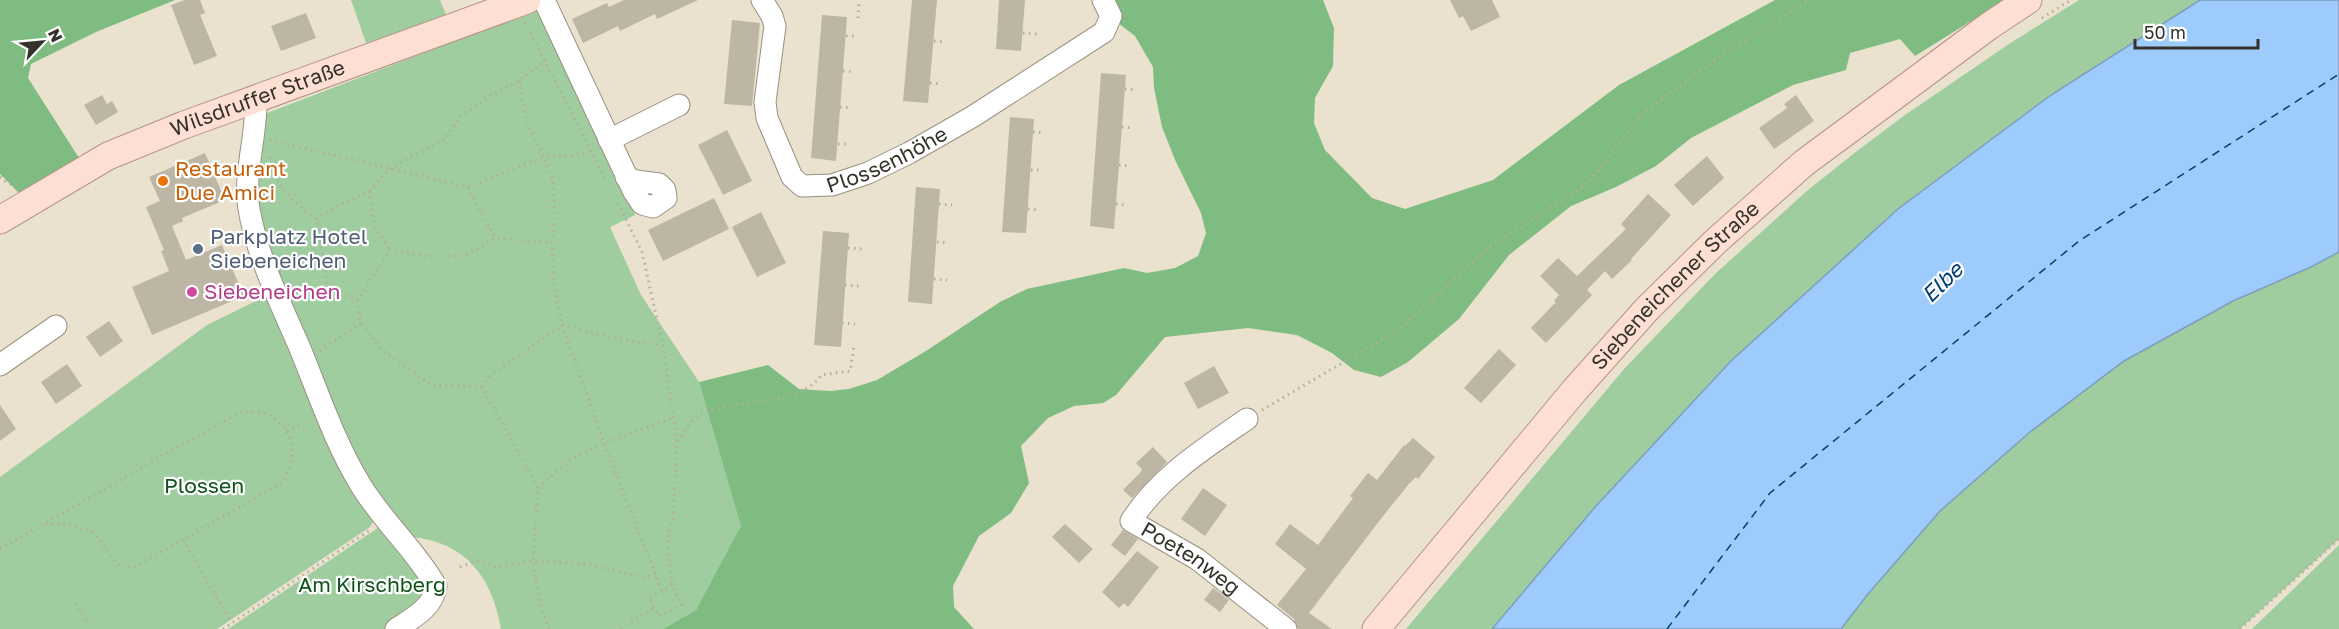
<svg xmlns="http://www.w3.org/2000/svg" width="2339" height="629" font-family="'Golos Text',sans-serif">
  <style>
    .green { fill: #9fcda0 }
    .forest { fill: #7ebc81 }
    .water { fill: #9dcbfc; stroke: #7e9dbd; stroke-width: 1.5 }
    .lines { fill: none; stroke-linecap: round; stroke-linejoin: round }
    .ferry { stroke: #004075; stroke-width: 1.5; stroke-dasharray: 8 6; stroke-linecap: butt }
    .building { fill: #beb6a4 }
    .minor-casing { stroke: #999180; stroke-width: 23 }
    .major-casing { stroke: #b69486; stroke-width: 29 }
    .path { stroke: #b3ad9d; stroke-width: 3; stroke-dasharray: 1.5 4.5; stroke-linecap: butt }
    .minor { stroke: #fff; stroke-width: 21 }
    .major { stroke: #fddfd4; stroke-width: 27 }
    .food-dot { fill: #e8710a; stroke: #fff; stroke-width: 2 }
    .service-dot { fill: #5c6f8a; stroke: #fff; stroke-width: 2 }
    .hotel-dot { fill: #d1479c; stroke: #fff; stroke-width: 2 }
    .labels { text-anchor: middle; stroke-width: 4.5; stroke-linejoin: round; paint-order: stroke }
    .street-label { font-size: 21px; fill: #35322b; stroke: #fff }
    .food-label { font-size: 21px; fill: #c56008; stroke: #fff; text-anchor: start }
    .service-label { font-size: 21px; fill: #4e5e75; stroke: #fff; text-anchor: start }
    .hotel-label { font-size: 21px; fill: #b23c85; stroke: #fff; text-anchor: start }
    .park-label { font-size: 21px; fill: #0e5119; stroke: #fff }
    .water-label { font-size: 22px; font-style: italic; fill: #004075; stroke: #fff }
  </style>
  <rect width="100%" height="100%" fill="#eae2cf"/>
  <!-- green -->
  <g class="green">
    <path d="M 351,0 L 440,0 L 447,17 L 366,43 Z"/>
    <path d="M 2079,0 L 2200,0 L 2051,95 L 1898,209 L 1731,361 L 1596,506 L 1492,629 L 1406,629 L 1625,368 L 1715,274 L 1808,190 L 1857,151 L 1905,115 L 2009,44 Z"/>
    <path d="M 541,8 L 635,215 L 610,227 L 641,295 L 699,382 L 742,528 L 696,610 L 663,629 L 501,629 C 492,577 466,543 413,537 L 379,501 L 355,462 L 266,249 L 255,205 L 262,115 Z"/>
    <path d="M 2339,252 L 2339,539 L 2240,629 L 1841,629 L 1868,594 L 1940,511 L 2030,432 L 2124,361 L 2233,301 L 2311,267 Z"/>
    <path d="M 262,298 L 274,304 L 376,516 L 370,527 L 217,629 L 0,629 L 0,477 L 207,325 Z"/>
    <path d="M 382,525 L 431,593 L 389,629 L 228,629 Z"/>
    <path d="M 2339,545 L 2339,629 L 2252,629 Z"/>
  </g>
  <!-- forest -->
  <g class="forest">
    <path d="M 0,0 L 175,0 L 96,32 L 31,64 L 28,78 L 86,169 L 28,202 L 0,174 Z"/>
    <path d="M 1108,0 L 1323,0 L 1334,28 L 1333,66 L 1315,98 L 1314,123 L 1325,150 L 1372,198 L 1405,209 L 1493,180 L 1619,85 L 1775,0 L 2005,0 L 1915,56 L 1900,39 L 1850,53 L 1846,70 L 1793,85 L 1691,138 L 1656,166 L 1616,187 L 1571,206 L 1509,255 L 1459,319 L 1408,362 L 1381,377 L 1354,370 L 1332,353 L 1297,335 L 1248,328 L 1165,337 L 1116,395 L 1103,403 L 1074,406 L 1048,418 L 1021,446 L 1029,483 L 1011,513 L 979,536 L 953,586 L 954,607 L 974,629 L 663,629 L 696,610 L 741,526 L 699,382 L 768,365 L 799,389 L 830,391 L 849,389 L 877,380 L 926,351 L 1000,302 L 1027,289 L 1124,268 L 1147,273 L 1175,268 L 1198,256 L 1206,233 L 1201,213 L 1176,162 L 1162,127 L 1154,88 L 1153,67 L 1135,36 L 1113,19 Z"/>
  </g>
  <!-- water -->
  <path class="water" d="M 2200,0 L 2339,0 L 2339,252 L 2311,267 L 2233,301 L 2124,361 L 2030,432 L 1940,511 L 1868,594 L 1841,629 L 1492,629 L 1596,506 L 1731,361 L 1898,209 L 2051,95 Z"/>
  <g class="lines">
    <!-- ferry -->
    <path class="ferry" d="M 1667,629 L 1770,493 L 2079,241 L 2339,74"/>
  </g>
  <!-- building -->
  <g class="building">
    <path d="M 185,0 L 200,0 L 205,13 L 200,15 L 217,56 L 194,65 L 171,5 Z"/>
    <path d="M 624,0 L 698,0 L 657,19 L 655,14 L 620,31 L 618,26 L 583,43 L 572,19 L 607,3 L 609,7 Z"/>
    <path d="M 912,0 L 937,0 L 928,103 L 903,101 Z"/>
    <path d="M 999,0 L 1025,0 L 1021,51 L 996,49 Z"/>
    <path d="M 1450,0 L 1492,0 L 1500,17 L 1471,31 L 1463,16 L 1459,18 Z"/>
    <path d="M 306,13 L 316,38 L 281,51 L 271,26 Z"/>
    <path d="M 822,15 L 847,17 L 836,161 L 811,158 Z"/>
    <path d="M 732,20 L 760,23 L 752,106 L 724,104 Z"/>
    <path d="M 1101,73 L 1126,75 L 1114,229 L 1090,226 Z"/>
    <path d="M 102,95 L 107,104 L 112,101 L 118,112 L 96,125 L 84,105 Z"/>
    <path d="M 1796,95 L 1814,121 L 1774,149 L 1759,128 L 1787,108 L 1784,104 Z"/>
    <path d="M 1010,117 L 1034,119 L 1026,233 L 1002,232 Z"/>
    <path d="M 727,130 L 752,181 L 723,195 L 698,145 Z"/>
    <path d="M 205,153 L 225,200 L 182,218 L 183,221 L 172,226 L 186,260 L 222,245 L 244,296 L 152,335 L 132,287 L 169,271 L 161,251 L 164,250 L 146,207 L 160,201 L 149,177 Z"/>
    <path d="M 1707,156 L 1724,178 L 1693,206 L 1674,185 Z"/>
    <path d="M 916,187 L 940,189 L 932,304 L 908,302 Z"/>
    <path d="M 1648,194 L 1671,215 L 1631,259 L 1632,260 L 1612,279 L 1605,271 L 1587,290 L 1592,295 L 1546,343 L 1531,328 L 1556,302 L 1554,301 L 1559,295 L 1540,276 L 1558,258 L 1577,276 L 1626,229 L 1621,224 Z"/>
    <path d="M 714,198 L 729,229 L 663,261 L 648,230 Z"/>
    <path d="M 761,212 L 786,263 L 757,277 L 732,227 Z"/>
    <path d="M 823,231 L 849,233 L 841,347 L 814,345 Z"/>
    <path d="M 109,321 L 123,341 L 100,357 L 86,337 Z"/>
    <path d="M 1499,349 L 1516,365 L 1481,403 L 1464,388 Z"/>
    <path d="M 67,364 L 82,386 L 56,404 L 41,382 Z"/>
    <path d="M 1214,366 L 1229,393 L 1198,409 L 1184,383 Z"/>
    <path d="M 0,405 L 16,429 L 0,441 Z"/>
    <path d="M 1413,438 L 1435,457 L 1418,479 L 1416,477 L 1408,485 L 1380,520 L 1309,613 L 1332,629 L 1298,629 L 1294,619 L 1277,605 L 1306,569 L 1275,544 L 1290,524 L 1318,545 L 1353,498 L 1350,496 L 1368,473 L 1377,480 L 1404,445 L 1405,446 Z"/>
    <path d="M 1153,447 L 1167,462 L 1132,498 L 1123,490 L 1140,473 L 1142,469 L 1136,463 Z"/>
    <path d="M 1203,488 L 1227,505 L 1205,536 L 1181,519 Z"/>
    <path d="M 1065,524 L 1093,549 L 1079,563 L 1052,537 Z"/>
    <path d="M 1123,530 L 1138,539 L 1125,556 L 1111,545 Z"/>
    <path d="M 1137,551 L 1159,567 L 1128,607 L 1124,603 L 1119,608 L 1102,592 Z"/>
    <path d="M 1213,588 L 1229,600 L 1220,612 L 1204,600 Z"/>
  </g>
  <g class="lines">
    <defs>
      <g id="minor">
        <path d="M 544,0 L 634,192 L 642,204 L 653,207 L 666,198 L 665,190 L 659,184 L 636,181 L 626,177"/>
        <path id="s1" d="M 762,0 L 772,16 L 775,26 L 765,102 L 767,118 L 792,177 L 802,186 L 832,185 L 868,173 L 909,153 L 972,117 L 1104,32 L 1111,16 L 1103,0"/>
        <path d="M 256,100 C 257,134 243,176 249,209 C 257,256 280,302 299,346 C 318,392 334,441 360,484 C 382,521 415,549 436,586 C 434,607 413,618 396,629"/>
        <path d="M 609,140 L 679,105"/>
        <path d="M 0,365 L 56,326"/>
        <path id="s2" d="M 1247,419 C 1205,448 1159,477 1131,521 L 1197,559 L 1286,629"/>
      </g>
      <g id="major">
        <path id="s3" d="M 0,220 L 108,156 L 184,125 L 527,0"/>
        <path id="s4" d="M 1376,629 L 1574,391 L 1647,309 L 1716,241 L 1804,163 L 1989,26 L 2028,0"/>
      </g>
    </defs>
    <!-- minor casing -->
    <use href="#minor" class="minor-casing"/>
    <!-- major casing -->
    <use href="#major" class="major-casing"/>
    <!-- path -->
    <g class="path">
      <path d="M 858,18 L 859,0"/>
      <path d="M 2042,18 L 2071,0"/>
      <path d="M 525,22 L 605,179"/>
      <path d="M 1023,33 L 1037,34"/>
      <path d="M 846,36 L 856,36"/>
      <path d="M 934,41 L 944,42"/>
      <path d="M 843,71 L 853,72"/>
      <path d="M 519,81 L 526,120 L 544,157 L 569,156 L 591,151"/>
      <path d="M 930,83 L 940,84"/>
      <path d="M 1125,89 L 1137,90"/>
      <path d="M 840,107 L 850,108"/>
      <path d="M 1122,127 L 1134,128"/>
      <path d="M 1033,132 L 1044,133"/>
      <path d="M 270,140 L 468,187 L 544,157 L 553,182 L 555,217 L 552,243 L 554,283 L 562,325 L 614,338 L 663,346"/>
      <path d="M 838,144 L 847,144"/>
      <path d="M 270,157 C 273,185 295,204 317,220 L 327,285 L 357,301 L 361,323 L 381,349 L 431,385 L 482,387 L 538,488 L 533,561 L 588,564 L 644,577 L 655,576"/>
      <path d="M 1119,165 L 1131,166"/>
      <path d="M 1031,170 L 1041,170"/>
      <path d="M 0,177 L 8,184 L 19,184"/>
      <path d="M 468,187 L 495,238"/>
      <path d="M 369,191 L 375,227 L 390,250"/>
      <path d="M 618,203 L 642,252 L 663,346 L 677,441 L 673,518 L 667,540 L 672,586 L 682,605 L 659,616 L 649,598 L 672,586"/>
      <path d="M 939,204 L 952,205"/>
      <path d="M 1116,204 L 1128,205"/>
      <path d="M 1028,209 L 1038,210"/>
      <path d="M 317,220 L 337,206 L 369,191 L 390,169 L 401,162 L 444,140 L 460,117 L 488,97 L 519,81 L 546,60"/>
      <path d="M 937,242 L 949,243"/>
      <path d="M 848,248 L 862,249"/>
      <path d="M 934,279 L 947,280"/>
      <path d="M 845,285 L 859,286"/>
      <path d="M 357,301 L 390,250 L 427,256 L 464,256 L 495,238 L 552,243"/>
      <path d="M 842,323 L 855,324"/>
      <path d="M 320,351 L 361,323"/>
      <path d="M 482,387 L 491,375 L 562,325 L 604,443 L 662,591"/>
      <path d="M 1262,410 L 1400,329 L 1487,249 L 1588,183 L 1643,113 L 1711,63 L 1808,0"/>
      <path d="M 287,431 L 308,421"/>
      <path d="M 678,441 C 684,433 693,417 702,413 C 733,399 803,406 821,375 L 850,371 L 854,346"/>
      <path d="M 538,488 L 570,460 L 604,443 L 673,418"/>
      <path d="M 183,540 L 232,623"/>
      <path d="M 0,549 C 79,504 158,458 237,414 C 283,401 308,449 280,484 L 133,568 L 121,568 L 92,531 L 66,524 L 43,524"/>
      <path d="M 460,567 L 477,561 L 497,567 L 533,561 L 541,608 L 549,629"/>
      <path d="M 76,603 L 91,629"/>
      <path d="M 223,629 L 370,530"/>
      <path d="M 621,629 L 654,608"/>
      <path d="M 2240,629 L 2339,539"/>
    </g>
    <!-- minor -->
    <use href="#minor" class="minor"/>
    <!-- major -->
    <use href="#major" class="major"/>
  </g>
  <!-- markers -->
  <circle class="food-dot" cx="163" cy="181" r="6"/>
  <circle class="service-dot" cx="198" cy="249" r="6"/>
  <circle class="hotel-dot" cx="192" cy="292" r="6"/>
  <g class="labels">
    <!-- street labels -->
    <g class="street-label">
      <text dy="7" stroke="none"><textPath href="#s3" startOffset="286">Wilsdruffer Straße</textPath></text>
      <text dy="7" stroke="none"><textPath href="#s1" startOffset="290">Plossenhöhe</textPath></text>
      <text dy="7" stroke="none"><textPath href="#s4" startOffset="456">Siebeneichener Straße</textPath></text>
      <text dy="7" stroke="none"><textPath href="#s2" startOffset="226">Poetenweg</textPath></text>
    </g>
    <!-- food labels -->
    <g class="food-label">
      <text x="175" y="176">Restaurant<tspan x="175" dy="24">Due Amici</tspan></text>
    </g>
    <!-- service labels -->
    <g class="service-label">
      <text x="210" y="244">Parkplatz Hotel<tspan x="210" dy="24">Siebeneichen</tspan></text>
    </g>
    <!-- hotel labels -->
    <g class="hotel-label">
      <text x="204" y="299">Siebeneichen</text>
    </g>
    <!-- park labels -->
    <g class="park-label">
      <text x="204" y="493">Plossen</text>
      <text x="372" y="592">Am Kirschberg</text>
    </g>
    <!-- water labels -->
    <g class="water-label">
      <text transform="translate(1942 282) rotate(-44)" y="8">Elbe</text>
    </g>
  </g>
  <!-- north arrow -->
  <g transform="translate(42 42) rotate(64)" stroke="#ffffff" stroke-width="4.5" paint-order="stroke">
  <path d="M0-4.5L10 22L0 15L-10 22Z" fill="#35322b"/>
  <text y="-9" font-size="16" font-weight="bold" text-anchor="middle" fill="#35322b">N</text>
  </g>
  <!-- scale -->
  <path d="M2135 39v9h123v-9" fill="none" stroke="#35322b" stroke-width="3"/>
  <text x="2144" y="39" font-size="18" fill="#35322b" stroke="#ffffff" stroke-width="4.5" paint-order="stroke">50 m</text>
</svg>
